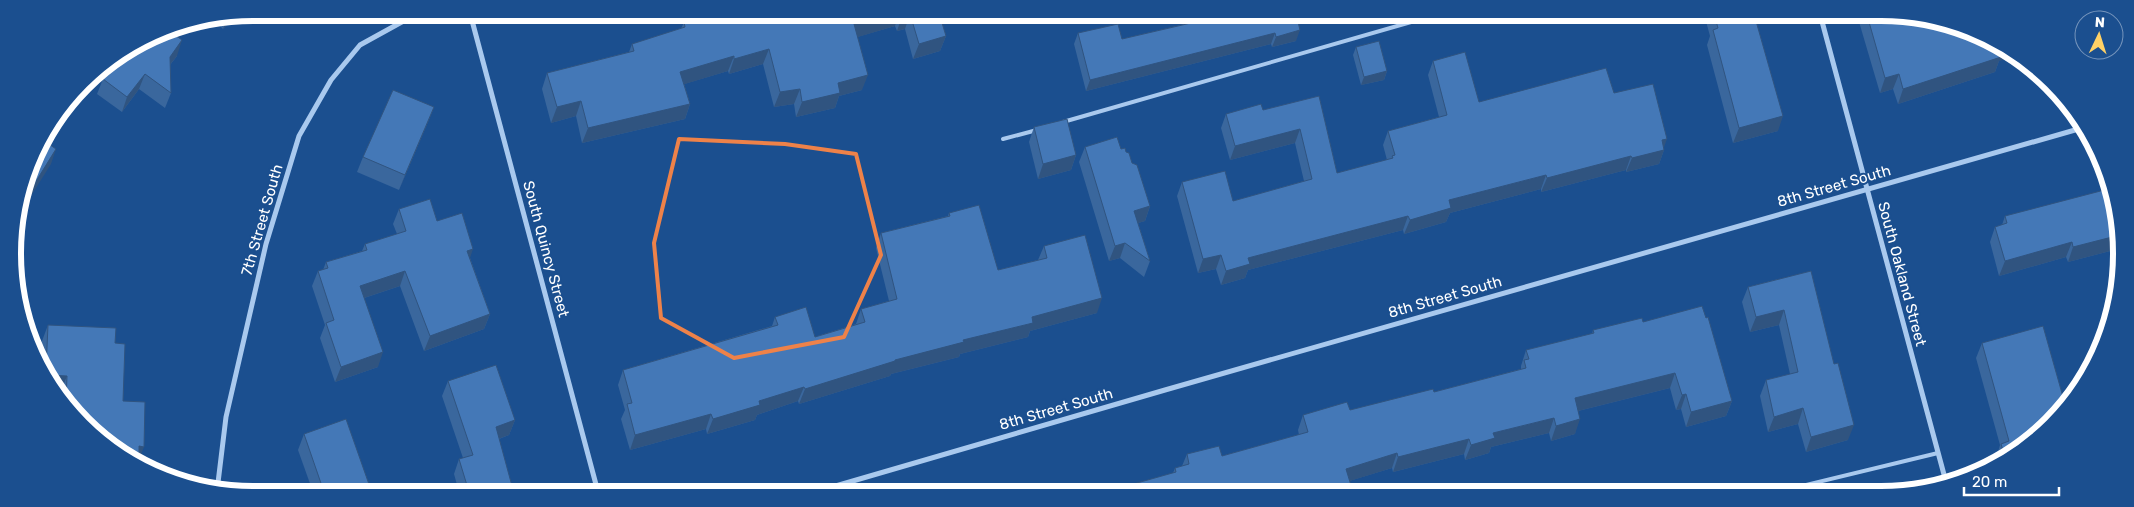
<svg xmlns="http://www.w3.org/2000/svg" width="2134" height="507" font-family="Rubik,sans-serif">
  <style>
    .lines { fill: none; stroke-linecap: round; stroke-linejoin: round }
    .lane { stroke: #a9c9ee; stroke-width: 4 }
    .street { stroke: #a9c9ee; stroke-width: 5 }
    .wall { fill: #3a679d }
    .shaded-wall { fill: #305480 }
    .building { fill: #4478b7; stroke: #305480 }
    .marked { fill: none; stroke: #ee8249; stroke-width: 4; stroke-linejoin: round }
    .labels { text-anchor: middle; stroke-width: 4; stroke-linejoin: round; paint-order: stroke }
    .street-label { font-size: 15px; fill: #fff; stroke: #1b4f8f }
    .rim { fill: none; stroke: #fff; stroke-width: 6 }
  </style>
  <rect width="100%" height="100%" fill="#1b4f8f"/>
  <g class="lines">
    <!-- lane -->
    <g class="lane">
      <path d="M 1063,122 L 1439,14"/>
      <path d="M 1003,139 L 1037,130"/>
      <path d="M 1777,492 L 1938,453"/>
    </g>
    <!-- street -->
    <g class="street">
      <path d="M 470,13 L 598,492"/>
      <path d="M 1820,14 L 1946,482"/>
      <path d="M 217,491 L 226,417 L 266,244 L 299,136 L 331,80 L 360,45 L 409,18 L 425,13"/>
      <path d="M 815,492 L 1165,390 L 2082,128"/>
    </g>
  </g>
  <!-- wall -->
  <g class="wall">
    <path d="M 738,13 L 975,13 L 942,24 L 946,36 L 940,51 L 913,59 L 905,29 L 897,31 L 895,26 L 857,37 L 862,90 L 839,96 L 835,108 L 796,117 L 794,104 L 774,107 L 763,64 L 729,74 L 728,71 L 684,84 L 690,104 L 685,119 L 582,143 L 576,116 L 551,123 L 542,89 L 547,73 L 629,52 L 632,44 L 681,29 L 684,22 L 718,19 Z"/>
    <path d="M 985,13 L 1011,13 L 987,21 Z"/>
    <path d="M 1220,14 L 1296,14 L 1296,41 L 1272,47 L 1271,44 L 1086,91 L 1074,44 L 1078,33 L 1122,39 L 1219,16 Z"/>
    <path d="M 1704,14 L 1754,14 L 1778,131 L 1733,143 L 1707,45 L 1710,36 Z"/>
    <path d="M 1857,15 L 1912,15 L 1999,61 L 1995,72 L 1898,104 L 1893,89 L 1880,93 Z"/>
    <path d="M 235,16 L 223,29 L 214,20 Z"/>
    <path d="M 162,31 L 177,56 L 170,65 L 171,93 L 165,108 L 139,89 L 122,112 L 97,94 L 103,79 L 116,61 L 115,60 Z"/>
    <path d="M 1356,47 L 1387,71 L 1384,80 L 1361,85 L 1353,55 Z"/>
    <path d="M 1433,61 L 1479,102 L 1614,93 L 1664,148 L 1664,150 L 1659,164 L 1626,172 L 1626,170 L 1541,192 L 1541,189 L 1450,213 L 1446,222 L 1404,234 L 1403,230 L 1248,270 L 1245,278 L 1221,285 L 1216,269 L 1198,273 L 1177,196 L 1182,182 L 1233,201 L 1304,181 L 1295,143 L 1230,160 L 1221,128 L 1226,114 L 1263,110 L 1319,96 L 1337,173 L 1387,160 L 1383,145 L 1388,131 L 1439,117 L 1428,75 Z"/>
    <path d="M 434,107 L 428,122 L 399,190 L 357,172 L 363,157 Z"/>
    <path d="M 1034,127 L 1076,155 L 1071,170 L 1038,179 L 1029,142 Z"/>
    <path d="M 1085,147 L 1121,149 L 1126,152 L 1132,163 L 1150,206 L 1145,221 L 1138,223 L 1150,261 L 1144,277 L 1120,258 L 1109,261 L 1079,162 Z"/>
    <path d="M 399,209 L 437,221 L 470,258 L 490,314 L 484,329 L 424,351 L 400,286 L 364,298 L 378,367 L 335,382 L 320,338 L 325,325 L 312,286 L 318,271 L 323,270 L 326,262 L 362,251 L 365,244 L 397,234 L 393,224 Z"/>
    <path d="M 949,213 L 998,270 L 1038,260 L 1044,246 L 1097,313 L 1030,331 L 1028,337 L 960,354 L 959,357 L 891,374 L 890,376 L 799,404 L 798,401 L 757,415 L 755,420 L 707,434 L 706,429 L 630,450 L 621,419 L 625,410 L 618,385 L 623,370 L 772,326 L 775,317 L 815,337 L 856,324 L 861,309 L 889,301 L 876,248 L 881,233 L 948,216 Z"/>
    <path d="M 2005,216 L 2116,244 L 2114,250 L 2068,262 L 2066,257 L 1999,276 L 1990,242 L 1995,227 L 2002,225 Z"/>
    <path d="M 1811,271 L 1848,440 L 1806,452 L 1798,424 L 1768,432 L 1760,396 L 1766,380 L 1790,374 L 1779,325 L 1750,332 L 1742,302 L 1748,287 Z"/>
    <path d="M 1706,318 L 1732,401 L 1726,416 L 1686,427 L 1681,409 L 1676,410 L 1670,388 L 1578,411 L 1575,434 L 1551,441 L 1549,433 L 1491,447 L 1489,453 L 1465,460 L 1464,454 L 1393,472 L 1392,468 L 1349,481 L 1353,492 L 1104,492 L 1105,492 L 1173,473 L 1175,468 L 1182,466 L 1187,454 L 1222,456 L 1299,435 L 1298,430 L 1303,415 L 1350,410 L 1434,392 L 1521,369 L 1521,366 L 1526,350 L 1592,334 L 1593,330 L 1643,322 Z"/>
    <path d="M 48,325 L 115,343 L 123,401 L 139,460 L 133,462 L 62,400 L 61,398 L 61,391 L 57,391 L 42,361 L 42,341 Z"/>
    <path d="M 1982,343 L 2051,424 L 1997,463 L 1996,459 L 2000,445 L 1976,358 Z"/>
    <path d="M 448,381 L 515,420 L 509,435 L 499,439 L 509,492 L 459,492 L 454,474 L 459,459 L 463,458 L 442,396 Z"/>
    <path d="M 304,434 L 371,490 L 372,492 L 313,492 L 298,450 Z"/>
  </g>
  <!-- shaded-wall -->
  <g class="shaded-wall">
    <path d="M 893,13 L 900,13 L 895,26 L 848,40 L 854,24 Z"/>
    <path d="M 938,13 L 975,13 L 933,27 Z"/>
    <path d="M 990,13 L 1011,13 L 987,21 Z"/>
    <path d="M 910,14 L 905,29 L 897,31 L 902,16 Z"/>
    <path d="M 235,16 L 223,29 L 227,18 Z"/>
    <path d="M 1300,30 L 1296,41 L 1272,47 L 1276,37 Z"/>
    <path d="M 1275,33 L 1271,44 L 1086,91 L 1090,80 Z"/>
    <path d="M 946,36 L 940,51 L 913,59 L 919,44 Z"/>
    <path d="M 182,40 L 177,56 L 164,72 L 170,57 Z"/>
    <path d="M 2003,46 L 2015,57 L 1999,61 L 1995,72 L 1898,104 L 1903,89 L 1998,48 Z"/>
    <path d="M 769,49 L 763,64 L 729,74 L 734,59 Z"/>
    <path d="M 734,56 L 728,71 L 675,87 L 680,72 Z"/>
    <path d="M 1387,71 L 1384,80 L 1361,85 L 1364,77 Z"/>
    <path d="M 145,74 L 139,89 L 122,112 L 127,97 Z"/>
    <path d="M 1899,74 L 1893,89 L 1880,93 L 1885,78 Z"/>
    <path d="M 868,75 L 862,90 L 839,96 L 835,108 L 796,117 L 802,102 L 838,83 Z"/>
    <path d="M 800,89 L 794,104 L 774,107 L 780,92 Z"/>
    <path d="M 581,101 L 576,116 L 551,123 L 557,107 Z"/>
    <path d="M 690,104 L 685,119 L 582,143 L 588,128 Z"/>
    <path d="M 434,107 L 428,122 L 399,190 L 405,175 Z"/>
    <path d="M 1783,116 L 1778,131 L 1733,143 L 1739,128 Z"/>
    <path d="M 1300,129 L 1295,143 L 1230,160 L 1235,146 Z"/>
    <path d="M 1667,139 L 1663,150 L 1664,150 L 1659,164 L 1626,172 L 1632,158 L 1662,140 Z"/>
    <path d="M 56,149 L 51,164 L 19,215 L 22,204 Z"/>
    <path d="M 1076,155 L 1071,170 L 1038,179 L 1043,164 Z"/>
    <path d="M 1631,156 L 1626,170 L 1541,192 L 1547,178 Z"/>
    <path d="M 1546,175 L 1541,189 L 1450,213 L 1446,222 L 1404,234 L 1410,220 L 1449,200 Z"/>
    <path d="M 1150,206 L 1145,221 L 1128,226 L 1134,211 Z"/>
    <path d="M 1408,216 L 1403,230 L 1248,270 L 1245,278 L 1221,285 L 1226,271 L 1248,258 Z"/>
    <path d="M 2116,235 L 2117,244 L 2114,250 L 2068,262 L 2073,247 Z"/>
    <path d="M 2072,242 L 2066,257 L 1999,276 L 2005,261 Z"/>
    <path d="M 1125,243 L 1120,258 L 1109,261 L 1115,246 Z"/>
    <path d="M 473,249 L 468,264 L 467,251 Z"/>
    <path d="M 1221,255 L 1216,269 L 1198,273 L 1203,259 Z"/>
    <path d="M 405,271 L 400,286 L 355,301 L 360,286 Z"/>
    <path d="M 1102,298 L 1097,313 L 1030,331 L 1028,337 L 960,354 L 959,357 L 891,374 L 890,376 L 799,404 L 805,389 L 895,360 L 963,340 L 1032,317 Z"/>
    <path d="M 1784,310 L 1779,325 L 1750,332 L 1756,317 Z"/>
    <path d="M 490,314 L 484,329 L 424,351 L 430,336 Z"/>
    <path d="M 383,352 L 378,367 L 335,382 L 341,367 Z"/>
    <path d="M 1675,373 L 1670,388 L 1570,413 L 1575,398 Z"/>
    <path d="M 49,375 L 67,376 L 61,391 L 57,391 Z"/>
    <path d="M 804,387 L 798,401 L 757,415 L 755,420 L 707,434 L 713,419 L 759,401 Z"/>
    <path d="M 1686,394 L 1681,409 L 1676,410 L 1682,395 Z"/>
    <path d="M 1732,401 L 1726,416 L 1686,427 L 1691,412 Z"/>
    <path d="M 1803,408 L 1798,424 L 1768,432 L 1774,417 Z"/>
    <path d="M 711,414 L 706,429 L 630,450 L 635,435 Z"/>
    <path d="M 1554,418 L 1549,433 L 1491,447 L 1489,453 L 1465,460 L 1471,445 L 1493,433 Z"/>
    <path d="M 1580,419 L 1575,434 L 1551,441 L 1556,426 Z"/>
    <path d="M 515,420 L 509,435 L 490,442 L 496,427 Z"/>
    <path d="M 1854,425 L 1848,440 L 1806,452 L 1811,437 Z"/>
    <path d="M 1469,439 L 1464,454 L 1393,472 L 1398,457 Z"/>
    <path d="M 139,446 L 144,447 L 138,462 Z"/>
    <path d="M 1397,453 L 1392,468 L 1340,484 L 1346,469 Z"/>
    <path d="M 512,486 L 509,492 L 487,492 Z"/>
  </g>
  <!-- building -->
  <g class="building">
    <path d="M 712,13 L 716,13 L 718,19 L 738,13 L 893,13 L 854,24 L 868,75 L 838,83 L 840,93 L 802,102 L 800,89 L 780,92 L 769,49 L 734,59 L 734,56 L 680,72 L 690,104 L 588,128 L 581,101 L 557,107 L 547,73 L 634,51 L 632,44 L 685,27 L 684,22 Z"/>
    <path d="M 902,13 L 939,13 L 946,36 L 919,44 L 910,14 L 902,16 Z"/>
    <path d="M 1221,14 L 1296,14 L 1300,30 L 1276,37 L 1275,33 L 1090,80 L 1078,33 L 1118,24 L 1122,39 L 1221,16 Z"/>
    <path d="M 1714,14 L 1754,14 L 1783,116 L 1739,128 L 1713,30 L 1718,28 Z"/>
    <path d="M 1867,15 L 1912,15 L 2001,45 L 2003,46 L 1998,48 L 2001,57 L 1903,89 L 1899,74 L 1885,78 Z"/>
    <path d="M 168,30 L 182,40 L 170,57 L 171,93 L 145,74 L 127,97 L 103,79 L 119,57 L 162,31 Z"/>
    <path d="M 1379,41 L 1387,71 L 1364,77 L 1356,47 Z"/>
    <path d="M 1465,52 L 1479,102 L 1606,68 L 1614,93 L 1653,84 L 1667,139 L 1662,140 L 1664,150 L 1632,158 L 1631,156 L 1547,178 L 1546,175 L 1449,200 L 1451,208 L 1410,220 L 1408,216 L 1248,258 L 1250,264 L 1226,271 L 1221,255 L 1203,259 L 1182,182 L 1225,171 L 1233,201 L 1312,179 L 1300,129 L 1235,146 L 1226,114 L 1261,104 L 1263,110 L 1319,96 L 1337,173 L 1393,158 L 1392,156 L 1395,155 L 1388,131 L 1447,115 L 1433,61 Z"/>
    <path d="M 393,90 L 434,107 L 405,175 L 363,157 Z"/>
    <path d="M 1067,119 L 1076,155 L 1043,164 L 1034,127 Z"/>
    <path d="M 1117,137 L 1121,149 L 1125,148 L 1126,152 L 1129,153 L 1132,163 L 1137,165 L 1150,206 L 1134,211 L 1150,261 L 1125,243 L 1115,246 L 1085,147 Z"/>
    <path d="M 43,140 L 56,149 L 22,204 L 37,147 Z"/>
    <path d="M 2112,188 L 2113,191 L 2116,236 L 2073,247 L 2072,242 L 2005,261 L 1995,227 L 2007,223 L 2005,216 Z"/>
    <path d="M 430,199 L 437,221 L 462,213 L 473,249 L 467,251 L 490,314 L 430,336 L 405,271 L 360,286 L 383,352 L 341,367 L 326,323 L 334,320 L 318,271 L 328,268 L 326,262 L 367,250 L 365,244 L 406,231 L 399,209 Z"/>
    <path d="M 979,205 L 998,270 L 1047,258 L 1044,246 L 1085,235 L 1102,298 L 1032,317 L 1033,323 L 963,340 L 964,342 L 895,360 L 895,361 L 805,389 L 804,387 L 759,401 L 760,405 L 713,419 L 711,414 L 635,435 L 627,404 L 632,403 L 623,370 L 778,325 L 775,317 L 806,307 L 815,337 L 865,322 L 861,309 L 897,299 L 881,233 L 950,216 L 949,213 Z"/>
    <path d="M 1811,271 L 1834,364 L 1838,363 L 1854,425 L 1811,437 L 1803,408 L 1774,417 L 1766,380 L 1798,372 L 1784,310 L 1756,317 L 1748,287 Z"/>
    <path d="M 1702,306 L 1706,318 L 1708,317 L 1732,401 L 1691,412 L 1686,394 L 1682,395 L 1675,373 L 1575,398 L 1580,419 L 1556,426 L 1554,418 L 1493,433 L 1495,438 L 1471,445 L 1469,439 L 1398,457 L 1397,453 L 1346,469 L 1353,492 L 1105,492 L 1176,472 L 1175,468 L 1189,464 L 1187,454 L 1219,446 L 1222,456 L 1308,432 L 1303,415 L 1347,402 L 1350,410 L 1433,389 L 1434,392 L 1526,368 L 1524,360 L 1529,359 L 1526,350 L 1594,333 L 1593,330 L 1642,318 L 1643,322 Z"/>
    <path d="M 48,325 L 116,328 L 115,343 L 125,344 L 123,401 L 145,402 L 144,447 L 139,446 L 139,464 L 133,462 L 66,403 L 67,376 L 49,375 L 46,370 Z"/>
    <path d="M 2043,326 L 2065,404 L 2051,424 L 2005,457 L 2001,444 L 2009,441 L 1982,343 Z"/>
    <path d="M 496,365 L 515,420 L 496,427 L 512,486 L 487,492 L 469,492 L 459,459 L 473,455 L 448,381 Z"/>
    <path d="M 346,419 L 371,490 L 372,492 L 324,492 L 304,434 Z"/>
    <path d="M 392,488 L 393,492 L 374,492 Z"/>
  </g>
  <!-- marked area -->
  <path class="marked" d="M 679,139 L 785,144 L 856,154 L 881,255 L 844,337 L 734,358 L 661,318 L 654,243 Z"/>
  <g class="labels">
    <!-- street labels -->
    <g class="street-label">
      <text transform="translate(1834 186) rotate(-16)" y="5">8th Street South</text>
      <text transform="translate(262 220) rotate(-74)" y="5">7th Street South</text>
      <text transform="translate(546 249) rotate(75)" y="5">South Quincy Street</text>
      <text transform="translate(1902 274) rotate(75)" y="5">South Oakland Street</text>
      <text transform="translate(1445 297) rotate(-16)" y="5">8th Street South</text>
      <text transform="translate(1056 409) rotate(-16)" y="5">8th Street South</text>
    </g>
  </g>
  <!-- crop -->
  <path d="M0 0H2134V507H0ZM253 21H1881A232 232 0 0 1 2113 253V254A232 232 0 0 1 1881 486H253A232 232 0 0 1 21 254V253A232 232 0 0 1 253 21Z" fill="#1b4f8f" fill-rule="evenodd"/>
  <path class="rim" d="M253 21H1881A232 232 0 0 1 2113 253V254A232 232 0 0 1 1881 486H253A232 232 0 0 1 21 254V253A232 232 0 0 1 253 21Z"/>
  <!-- north arrow -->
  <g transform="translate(2099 35) rotate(4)"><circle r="24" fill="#1b4f8f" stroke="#7695bc"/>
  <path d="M0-4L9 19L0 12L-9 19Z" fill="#ffd166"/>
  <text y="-8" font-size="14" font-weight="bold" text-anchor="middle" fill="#ffffff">N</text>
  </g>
  <!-- scale -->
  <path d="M1964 487v8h95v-8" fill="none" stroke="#ffffff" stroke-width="2.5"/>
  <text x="1972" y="487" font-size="15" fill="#ffffff" stroke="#1b4f8f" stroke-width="4" paint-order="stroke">20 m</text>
</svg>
